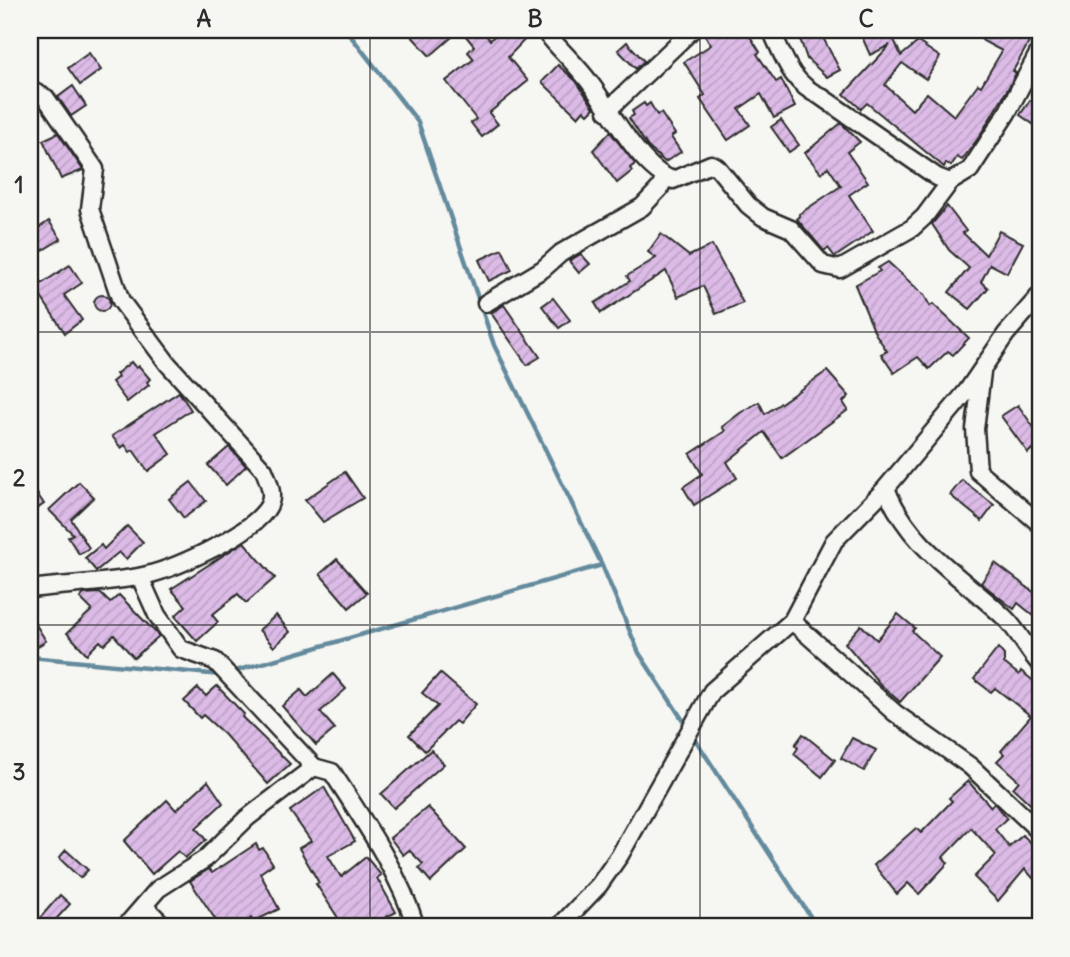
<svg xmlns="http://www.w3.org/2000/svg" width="1070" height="957" font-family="Delius,sans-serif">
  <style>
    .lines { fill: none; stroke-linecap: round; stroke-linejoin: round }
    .stream { stroke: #638a9d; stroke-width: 4.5 }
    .building { fill: url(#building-hatch); stroke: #2b2b2b; stroke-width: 2 }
    .minor-casing { stroke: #2b2b2b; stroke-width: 21 }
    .minor { stroke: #f6f6f2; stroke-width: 16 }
    .grid { fill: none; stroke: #2b2b2b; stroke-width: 2; stroke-opacity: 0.55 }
    .neatline { fill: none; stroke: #2b2b2b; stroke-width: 2.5 }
    .grid-label { font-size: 23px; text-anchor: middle; font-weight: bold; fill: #2b2b2b }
  </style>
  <defs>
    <pattern id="building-hatch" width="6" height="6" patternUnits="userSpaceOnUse" patternTransform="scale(1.75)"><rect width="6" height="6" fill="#dcbbe7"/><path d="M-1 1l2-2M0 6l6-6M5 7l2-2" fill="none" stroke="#bda1c6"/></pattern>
  </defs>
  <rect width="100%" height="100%" fill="#f6f6f2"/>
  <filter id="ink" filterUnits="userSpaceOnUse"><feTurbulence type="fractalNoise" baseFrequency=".0143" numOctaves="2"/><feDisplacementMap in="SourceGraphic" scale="14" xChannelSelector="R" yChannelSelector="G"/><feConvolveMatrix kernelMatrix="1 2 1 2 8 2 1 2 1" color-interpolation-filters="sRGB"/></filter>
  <g filter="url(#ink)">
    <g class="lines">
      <!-- stream -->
      <g class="stream">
        <path d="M 346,30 L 418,122 L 494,345 L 602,565 L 639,653 L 688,728"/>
        <path d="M 30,657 L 221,675"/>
        <path d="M 232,672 L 602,565"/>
        <path d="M 693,736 L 817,927"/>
      </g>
    </g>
    <!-- building -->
    <g class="building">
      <path d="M 406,30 L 460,30 L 430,56 Z"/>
      <path d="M 461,30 L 482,30 L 490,40 L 501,30 L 534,30 L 508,57 L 528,81 L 489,113 L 498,124 L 482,137 L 471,123 L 476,119 L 446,81 L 474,59 L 468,52 L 474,46 Z"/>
      <path d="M 702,30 L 746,30 L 760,52 L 757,54 L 776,82 L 781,79 L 795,107 L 774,118 L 761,94 L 739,109 L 750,125 L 728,140 L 700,99 L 705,95 L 684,62 L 711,45 Z"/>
      <path d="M 797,30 L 819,30 L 840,70 L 827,77 L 807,59 Z"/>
      <path d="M 859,30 L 890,30 L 901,56 L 918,42 L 940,57 L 926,79 L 902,63 L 885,85 L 912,110 L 927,93 L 954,116 L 978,84 L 981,86 L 1002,51 L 983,41 L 973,30 L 1019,30 L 1032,37 L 1013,71 L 1016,73 L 1010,85 L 979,137 L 962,160 L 957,157 L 951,166 L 946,163 L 944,167 L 867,103 L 861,109 L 844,94 L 890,45 L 870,55 Z"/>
      <path d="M 627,42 L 644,61 L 636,69 L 618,50 Z"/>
      <path d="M 89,53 L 101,70 L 80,85 L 68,68 Z"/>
      <path d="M 558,65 L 576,81 L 594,108 L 588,114 L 584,110 L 578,117 L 542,82 Z"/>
      <path d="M 73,86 L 86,106 L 71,116 L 58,97 Z"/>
      <path d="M 1030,100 L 1040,106 L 1040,129 L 1020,115 Z"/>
      <path d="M 644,103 L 646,106 L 650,103 L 657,115 L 661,113 L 675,134 L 671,137 L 681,152 L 665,162 L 648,147 L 629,118 L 634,115 L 632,111 Z"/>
      <path d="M 781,120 L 799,145 L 789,152 L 771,127 Z"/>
      <path d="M 841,123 L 860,142 L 847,152 L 868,182 L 849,195 L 873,231 L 835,257 L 828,248 L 824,251 L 797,219 L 800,216 L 799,214 L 841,186 L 828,167 L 821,173 L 805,153 Z"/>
      <path d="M 610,132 L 635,164 L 630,168 L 632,171 L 617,183 L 593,150 Z"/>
      <path d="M 58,133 L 83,170 L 61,179 L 43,140 Z"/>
      <path d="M 947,206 L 966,231 L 963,233 L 986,255 L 999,231 L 1023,243 L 1007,273 L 990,264 L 981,282 L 988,288 L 970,309 L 949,292 L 969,268 L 949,250 L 932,224 Z"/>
      <path d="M 49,221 L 61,239 L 30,258 L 30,234 Z"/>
      <path d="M 661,234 L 689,256 L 712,245 L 743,303 L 716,314 L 703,286 L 678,297 L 666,271 L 601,313 L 595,303 L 630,281 L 627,276 L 656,258 L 648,252 Z"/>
      <path d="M 502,249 L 512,270 L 489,281 L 479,260 Z"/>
      <path d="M 581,254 L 590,264 L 579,273 L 569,261 Z"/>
      <path d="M 888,262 L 924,295 L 930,306 L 933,304 L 969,338 L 953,355 L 948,351 L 929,369 L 918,357 L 894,373 L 881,354 L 887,351 L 875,333 L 855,285 L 880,271 L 878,268 Z"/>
      <path d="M 70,265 L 82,283 L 64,295 L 82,320 L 65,333 L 35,288 Z"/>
      <circle cx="102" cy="303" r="8"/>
      <path d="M 553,298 L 570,320 L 559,328 L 542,306 Z"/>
      <path d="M 504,305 L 540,357 L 527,365 L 491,313 Z"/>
      <path d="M 131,362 L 136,368 L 139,366 L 150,379 L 147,382 L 149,385 L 127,402 L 112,382 L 118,377 L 116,374 Z"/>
      <path d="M 827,371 L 849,396 L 843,402 L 848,410 L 782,458 L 764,432 L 727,462 L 737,478 L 694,505 L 683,487 L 702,474 L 690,454 L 725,431 L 722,427 L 740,413 L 759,402 L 765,414 Z"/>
      <path d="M 179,392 L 191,410 L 156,433 L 171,454 L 148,471 L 133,450 L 130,452 L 125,445 L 121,448 L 112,436 Z"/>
      <path d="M 1018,405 L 1040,436 L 1040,457 L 1032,449 L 1028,453 L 1001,416 Z"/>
      <path d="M 229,447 L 246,466 L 226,485 L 208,465 Z"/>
      <path d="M 345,472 L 363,498 L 323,522 L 305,500 Z"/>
      <path d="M 962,480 L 994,505 L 982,521 L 950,495 Z"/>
      <path d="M 79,482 L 94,497 L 71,519 L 89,548 L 79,554 L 68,537 L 73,534 L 49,510 Z"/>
      <path d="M 191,482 L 206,501 L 184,518 L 169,499 Z"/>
      <path d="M 30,483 L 44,504 L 30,514 Z"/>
      <path d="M 127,526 L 143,542 L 126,559 L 119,552 L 96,571 L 85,558 L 101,545 L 104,549 Z"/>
      <path d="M 244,542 L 275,578 L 246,603 L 238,594 L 212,615 L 218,622 L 197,641 L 175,616 L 186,606 L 171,589 Z"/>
      <path d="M 337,559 L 367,593 L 349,608 L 320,574 Z"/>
      <path d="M 995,563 L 1040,597 L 1040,621 L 1018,603 L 1014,609 L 981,583 Z"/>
      <path d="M 100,593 L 110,603 L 119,595 L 159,636 L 134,658 L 114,635 L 104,645 L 100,641 L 87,654 L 67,633 L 92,610 L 80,598 L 84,594 Z"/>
      <path d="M 898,614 L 915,628 L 912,631 L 940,657 L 900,702 L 880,684 L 845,643 L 861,625 L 877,640 Z"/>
      <path d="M 30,615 L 46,641 L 30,651 Z"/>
      <path d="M 276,615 L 290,632 L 274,647 L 259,630 Z"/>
      <path d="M 998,648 L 1004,655 L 1004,663 L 1019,675 L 1021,671 L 1040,686 L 1040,813 L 1013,788 L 1019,781 L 997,761 L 1004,754 L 1001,751 L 1031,716 L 995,688 L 991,692 L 974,679 Z"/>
      <path d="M 440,673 L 476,704 L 459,724 L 455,721 L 425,751 L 409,735 L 438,706 L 422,693 Z"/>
      <path d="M 333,674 L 346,689 L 320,712 L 335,729 L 316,745 L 282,706 L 301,690 L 307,697 Z"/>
      <path d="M 217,686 L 244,714 L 242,717 L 290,764 L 268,784 L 224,734 L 203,715 L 200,718 L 184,701 L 198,688 L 206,696 Z"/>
      <path d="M 803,734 L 835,760 L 822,777 L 794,754 L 798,748 L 795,745 Z"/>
      <path d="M 852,738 L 876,750 L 864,771 L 841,758 Z"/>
      <path d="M 431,750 L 444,764 L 394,808 L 381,794 Z"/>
      <path d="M 208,781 L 223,803 L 196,828 L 206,840 L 185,858 L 178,851 L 152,874 L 124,841 L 167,800 L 176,810 Z"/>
      <path d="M 968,781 L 991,807 L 994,803 L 1007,818 L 995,829 L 1009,847 L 1023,835 L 1040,854 L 1040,871 L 1033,878 L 1025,869 L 998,901 L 974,877 L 996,855 L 971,828 L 943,857 L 948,863 L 919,894 L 908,883 L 897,894 L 874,865 L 916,828 L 921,833 L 952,801 L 949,798 Z"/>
      <path d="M 324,787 L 355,841 L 328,856 L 341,877 L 366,857 L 381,875 L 377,878 L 396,912 L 368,927 L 344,927 L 316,884 L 319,883 L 299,848 L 311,841 L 290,811 Z"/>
      <path d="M 428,807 L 466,849 L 431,882 L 419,868 L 423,864 L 409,850 L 403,855 L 390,838 Z"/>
      <path d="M 256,844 L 259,850 L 263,848 L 273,864 L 260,873 L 279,909 L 253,922 L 251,918 L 241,927 L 206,927 L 215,919 L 190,881 L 209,869 L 212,873 Z"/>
      <path d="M 66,850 L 88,870 L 80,878 L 59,858 Z"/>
      <path d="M 60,895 L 70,904 L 49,927 L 32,927 Z"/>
    </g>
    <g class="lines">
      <defs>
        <g id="minor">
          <path d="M 544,30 C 559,50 579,66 593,87 C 611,112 642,170 673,180 L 711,164 L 717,167 L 748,205 L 763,217 L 791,229 L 823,265 L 840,269 L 912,228 L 924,217 L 950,182 L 970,170 L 1007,113 L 1040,50"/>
          <path d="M 771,30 C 784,57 791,83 820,96 L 937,177 L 950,182"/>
          <path d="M 30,90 L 46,98 L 95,169 L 90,209 L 121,301 L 168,364 L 264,470 C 269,483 276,497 266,510 C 246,537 171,571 138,577 C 102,583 65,585 30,589"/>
          <path d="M 607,111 L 692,30"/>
          <path d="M 486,303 L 543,269 L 561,253 L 642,207 L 660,188 L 665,177"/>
          <path d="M 982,372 L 975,429 L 978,471 L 1040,524"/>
          <path d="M 886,488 C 908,546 961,576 1004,617 C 1019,631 1026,649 1040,664"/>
          <path d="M 792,621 L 895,713 L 970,766 L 1040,832"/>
          <path d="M 314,767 L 332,772 C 364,821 399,872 416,927"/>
          <path d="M 145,907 L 165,927"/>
          <path d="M 125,927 L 158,889 L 205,859 L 247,818 L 314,767 L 215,661 L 181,649 L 157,615 L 140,577"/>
          <path d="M 559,927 L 599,885 L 620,855 L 712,691 L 792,621 L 834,541 L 886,488 L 967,391 L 1006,334 L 1040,295"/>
        </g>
      </defs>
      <!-- minor casing -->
      <use href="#minor" class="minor-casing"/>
      <!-- minor -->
      <use href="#minor" class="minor"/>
    </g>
  </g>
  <!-- grid -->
  <path class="grid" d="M 370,30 L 370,927M 700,30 L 700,927M 30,332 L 1040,332M 30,625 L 1040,625"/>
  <!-- margin -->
  <rect width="1070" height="957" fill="none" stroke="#f6f6f2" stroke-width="77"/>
  <rect x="38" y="38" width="994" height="880" class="neatline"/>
  <g class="grid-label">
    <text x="204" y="27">A</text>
    <text x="535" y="27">B</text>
    <text x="866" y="27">C</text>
    <text x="19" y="193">1</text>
    <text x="19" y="486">2</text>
    <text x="19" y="780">3</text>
  </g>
</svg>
